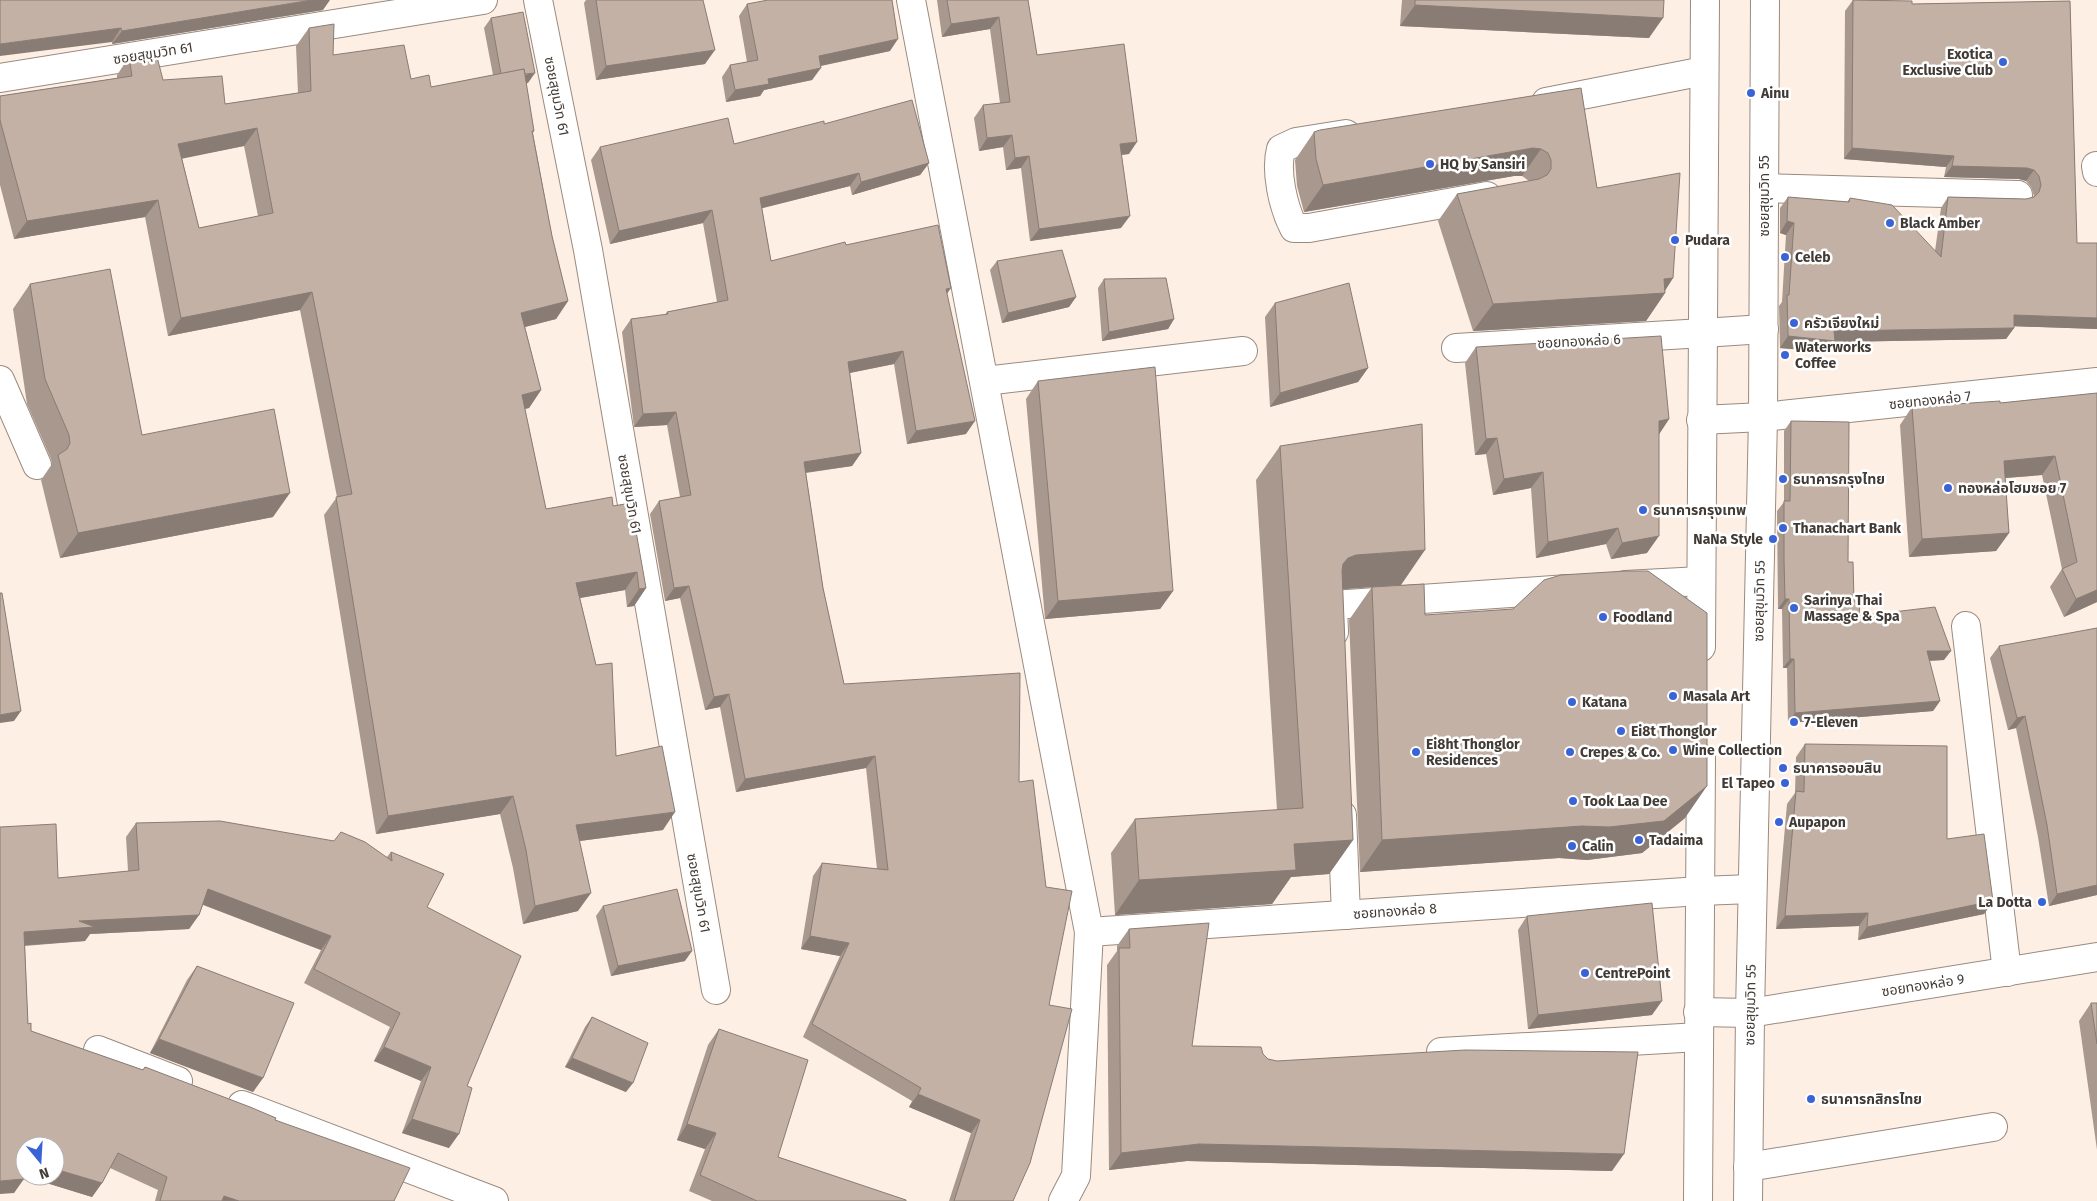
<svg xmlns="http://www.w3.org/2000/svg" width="2097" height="1201" font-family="'Fira Sans','Noto Sans Thai',sans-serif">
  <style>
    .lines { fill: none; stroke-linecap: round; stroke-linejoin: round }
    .minor-casing { stroke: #9a8a7e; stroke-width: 30 }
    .major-casing { stroke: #9a8a7e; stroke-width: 30 }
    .minor { stroke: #fff; stroke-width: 28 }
    .major { stroke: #fff; stroke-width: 28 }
    .wall { fill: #a8988e; fill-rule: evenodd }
    .shaded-wall { fill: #887c74 }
    .building { fill: #c3b1a5; stroke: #887c74; fill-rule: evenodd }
    .poi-dot { fill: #3a64d5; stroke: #fff; stroke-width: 2 }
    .labels { text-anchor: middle; stroke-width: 5; stroke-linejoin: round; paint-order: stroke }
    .street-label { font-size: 14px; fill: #413a35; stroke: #fff }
    .poi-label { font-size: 14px; font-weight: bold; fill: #413a35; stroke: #fff; text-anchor: start }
  </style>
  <rect width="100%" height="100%" fill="#feefe5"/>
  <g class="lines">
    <defs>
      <g id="minor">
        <path d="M 538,0 L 588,250 L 716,990"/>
        <path d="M 911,0 L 1089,932 L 1076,1176 L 1063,1201"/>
        <path d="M 0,78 L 483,0"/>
        <path d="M 1546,102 L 1704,71"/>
        <path d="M 1346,134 L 1296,142 L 1281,149 C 1275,171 1283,207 1294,228 L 1309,228 L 1487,196"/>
        <path d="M 2096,166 L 2097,172"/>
        <path d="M 1764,188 L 2018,195"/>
        <path d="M 1456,348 L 1703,333"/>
        <path d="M 0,380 L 37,465"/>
        <path d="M 985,381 L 1243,351"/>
        <path d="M 1763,417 L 2097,382"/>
        <path d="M 1625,585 L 1701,581"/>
        <path d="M 1966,626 L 2007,972"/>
        <path d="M 1334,632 L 1333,605 L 1568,589"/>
        <path d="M 1342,815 L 1346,915"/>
        <path d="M 1089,932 L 1700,891"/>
        <path d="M 1750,1013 L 2097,957"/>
        <path d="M 98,1050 L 178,1081"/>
        <path d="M 1441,1052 L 1699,1037"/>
        <path d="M 242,1105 L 494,1201"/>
        <path d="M 1748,1167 L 1993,1127"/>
      </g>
      <g id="major">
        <path d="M 1703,333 L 1764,329"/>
        <path d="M 1701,420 L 1763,417"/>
        <path d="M 1701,647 L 1705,0"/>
        <path d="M 1700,891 L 1752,889"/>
        <path d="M 1698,1012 L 1750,1013"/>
        <path d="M 1698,1201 L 1701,758"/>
        <path d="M 1748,1201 L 1750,1013 L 1763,417 L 1765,0"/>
      </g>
    </defs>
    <!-- minor casing -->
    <use href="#minor" class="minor-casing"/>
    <!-- major casing -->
    <use href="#major" class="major-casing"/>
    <!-- minor -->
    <use href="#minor" class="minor"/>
    <!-- major -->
    <use href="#major" class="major"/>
  </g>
  <!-- wall -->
  <g class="wall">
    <path d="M 0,0 L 323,10 L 112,44 L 112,42 Z"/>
    <path d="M 586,0 L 703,0 L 705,64 L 596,80 L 584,3 Z"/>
    <path d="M 937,0 L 1028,0 L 1037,55 L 1129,154 L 1121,155 L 1121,228 L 1030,241 L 1021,168 L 1006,170 L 1003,147 L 979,151 L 974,118 L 983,105 L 1000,103 L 990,29 L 942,37 Z"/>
    <path d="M 1402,0 L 1664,0 L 1649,38 L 1400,26 Z"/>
    <path d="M 1853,0 L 1873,0 L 1912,4 L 2070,1 L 2077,243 L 2097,243 L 2097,329 L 2014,326 L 2014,328 L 2006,339 L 1834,342 L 1827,352 L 1780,348 L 1779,306 L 1782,302 L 1786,235 L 1780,233 L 1780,208 L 1788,197 L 1847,202 L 1850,198 L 1935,251 L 1941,208 L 1948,197 L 2026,199 L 2033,197 L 2034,196 L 2031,187 L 2026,181 L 2019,179 L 1944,177 L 1946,167 L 1844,159 L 1845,11 Z"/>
    <path d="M 747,4 L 890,51 L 821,66 L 812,80 L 764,90 L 760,96 L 726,102 L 722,77 L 730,65 L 747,62 L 739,16 Z"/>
    <path d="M 491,18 L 528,83 L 526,83 L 534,131 L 533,133 L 552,236 L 568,301 L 556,319 L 525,327 L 541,390 L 529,408 L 525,409 L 546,509 L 613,506 L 646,588 L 634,606 L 627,607 L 625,590 L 580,598 L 616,756 L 663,830 L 580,841 L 578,911 L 523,924 L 513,868 L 500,814 L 376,834 L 324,515 L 337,497 L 300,310 L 168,336 L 145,217 L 14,239 L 0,185 L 0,96 L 117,78 L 117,75 L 129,57 L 163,80 L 225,104 L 298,93 L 296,46 L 309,28 L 333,55 L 411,79 L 431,87 L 493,75 L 484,28 ZM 244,146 L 258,216 L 199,228 L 182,158 Z"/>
    <path d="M 1581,88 L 1597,188 L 1673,278 L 1665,290 L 1665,293 L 1646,321 L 1473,331 L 1438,221 L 1457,194 L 1529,181 L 1522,176 L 1514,176 L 1304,212 L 1297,186 L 1295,160 L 1314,132 Z"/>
    <path d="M 824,124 L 929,163 L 920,175 L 852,195 L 850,186 L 762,208 L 771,261 L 846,245 L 947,294 L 966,434 L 907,444 L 894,364 L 850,373 L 861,453 L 852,466 L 806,473 L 823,588 L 844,684 L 1019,782 L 1049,1005 L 1013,1201 L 949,1201 L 971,1133 L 909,1107 L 912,1101 L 803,1037 L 840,956 L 801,949 L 813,876 L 822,863 L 877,869 L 866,768 L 736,792 L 720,707 L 705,710 L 680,598 L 665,601 L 650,514 L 659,501 L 680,497 L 667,425 L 634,427 L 622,332 L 631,319 L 665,315 L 667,312 L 717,302 L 703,223 L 610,244 L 591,160 L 600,147 L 734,144 Z"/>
    <path d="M 997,261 L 1076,297 L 1069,307 L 1002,323 L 990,270 Z"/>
    <path d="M 1104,279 L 1174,319 L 1168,329 L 1102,341 L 1098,288 Z"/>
    <path d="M 30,284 L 142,435 L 273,517 L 60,558 L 41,480 L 52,464 L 51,459 L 27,404 L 13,309 Z"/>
    <path d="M 1275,303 L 1368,368 L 1358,382 L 1270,407 L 1265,317 Z"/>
    <path d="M 1476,347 L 1669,419 L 1659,434 L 1647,553 L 1611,559 L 1606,544 L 1536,558 L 1531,488 L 1493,495 L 1486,454 L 1475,455 L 1465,363 Z"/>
    <path d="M 1038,381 L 1173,591 L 1160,609 L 1045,619 L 1026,399 Z"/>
    <path d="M 2097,393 L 2097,602 L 2064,617 L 2050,587 L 2062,569 L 2042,475 L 2005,478 L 2009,533 L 1996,551 L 1909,557 L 1900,425 L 1912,407 L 2000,403 Z"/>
    <path d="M 1791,421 L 1848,562 L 1854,601 L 1859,616 L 1944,660 L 1929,661 L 1940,701 L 1933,711 L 1788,723 L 1787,668 L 1783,668 L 1782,609 L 1778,609 L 1777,511 L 1784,502 L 1784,431 Z"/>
    <path d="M 1280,446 L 1401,585 L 1342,589 L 1353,840 L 1329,874 L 1291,877 L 1272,904 L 1115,915 L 1111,853 L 1135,819 L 1277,810 L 1256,480 Z"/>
    <path d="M 1372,587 L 1685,818 L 1642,853 L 1587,860 L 1559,858 L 1360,872 L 1349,620 Z"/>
    <path d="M 1999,646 L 2097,895 L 2049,906 L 2038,837 L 2016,728 L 2008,730 L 1990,658 Z"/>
    <path d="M 1805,744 L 1947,839 L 1993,901 L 1984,914 L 1858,940 L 1859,926 L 1776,929 L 1787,804 L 1795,793 L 1796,757 Z"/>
    <path d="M 136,823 L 387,857 L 391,852 L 427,907 L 467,1086 L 449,1148 L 402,1133 L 421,1081 L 374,1061 L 390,1027 L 304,983 L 321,950 L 203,905 L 199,915 L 189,929 L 90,934 L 85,941 L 25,946 L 28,1024 L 31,1031 L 143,1070 L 145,1067 L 275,1120 L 394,1201 L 155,1201 L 158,1190 L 110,1168 L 102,1183 L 92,1197 L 24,1176 L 14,1193 L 0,827 L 58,878 L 128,871 L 126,837 Z"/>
    <path d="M 603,906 L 685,961 L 611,976 L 596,916 Z"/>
    <path d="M 1527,916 L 1652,1015 L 1528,1029 L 1518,930 Z"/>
    <path d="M 1129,929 L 1192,1046 L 1263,1054 L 1268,1059 L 1612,1171 L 1187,1161 L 1109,1170 L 1107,965 L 1117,951 L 1117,946 Z"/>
    <path d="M 197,966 L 263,1078 L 253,1092 L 150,1053 L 187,980 Z"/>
    <path d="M 2091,1003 L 2097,1003 L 2097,1150 L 2079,1021 Z"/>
    <path d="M 592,1017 L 626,1092 L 565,1067 L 585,1027 Z"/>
    <path d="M 719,1029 L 778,1157 L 906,1201 L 712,1201 L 689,1191 L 705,1149 L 677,1140 L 708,1045 Z"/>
  </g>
  <!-- shaded-wall -->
  <g class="shaded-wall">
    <path d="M 312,0 L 330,0 L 323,10 L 112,44 L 122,31 Z"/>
    <path d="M 1415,5 L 1663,18 L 1649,38 L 1400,26 Z"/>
    <path d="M 999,17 L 990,29 L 942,37 L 951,24 Z"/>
    <path d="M 121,28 L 112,42 L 0,56 L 0,44 Z"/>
    <path d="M 898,39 L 890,51 L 810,68 L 819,56 Z"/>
    <path d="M 715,50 L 705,64 L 596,80 L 606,66 Z"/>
    <path d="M 821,68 L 812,80 L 764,90 L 760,96 L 726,102 L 735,90 L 768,79 Z"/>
    <path d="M 535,73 L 528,83 L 495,88 L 502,78 Z"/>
    <path d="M 257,128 L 244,146 L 166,162 L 178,144 Z"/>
    <path d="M 1012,135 L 1003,147 L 979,151 L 987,138 Z"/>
    <path d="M 1137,142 L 1129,154 L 1111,156 L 1120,144 Z"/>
    <path d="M 1533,148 L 1541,149 L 1522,176 L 1514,176 L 1304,212 L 1323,185 Z"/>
    <path d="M 1852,148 L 1954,156 L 1946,167 L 1844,159 Z"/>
    <path d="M 1029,156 L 1021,168 L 1006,170 L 1015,158 Z"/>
    <path d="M 929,163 L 920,175 L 852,195 L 861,182 Z"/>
    <path d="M 1952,166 L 2027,168 L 2034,170 L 2026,181 L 2019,179 L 1944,177 Z"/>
    <path d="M 859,173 L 850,186 L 751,211 L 760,198 Z"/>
    <path d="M 158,200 L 145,217 L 14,239 L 27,221 Z"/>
    <path d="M 712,210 L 703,223 L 610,244 L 619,231 Z"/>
    <path d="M 1130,216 L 1121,228 L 1030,241 L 1039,229 Z"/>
    <path d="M 1787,221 L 1794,223 L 1786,235 L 1780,233 Z"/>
    <path d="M 1673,278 L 1663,294 L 1665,293 L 1646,321 L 1473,331 L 1493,304 L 1664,279 Z"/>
    <path d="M 951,288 L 942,301 L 946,289 Z"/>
    <path d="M 312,292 L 300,310 L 168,336 L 181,318 Z"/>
    <path d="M 1076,297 L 1069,307 L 1002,323 L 1008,313 Z"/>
    <path d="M 568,301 L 556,319 L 509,331 L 521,313 Z"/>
    <path d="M 2014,315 L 2097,318 L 2097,329 L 2006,326 Z"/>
    <path d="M 1174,319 L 1168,329 L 1102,341 L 1109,332 Z"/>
    <path d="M 2014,328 L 2006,339 L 1834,342 L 1827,352 L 1780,348 L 1788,336 L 1834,331 Z"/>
    <path d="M 903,351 L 894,364 L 839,375 L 848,362 Z"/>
    <path d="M 1368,368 L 1358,382 L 1270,407 L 1280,393 Z"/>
    <path d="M 541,390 L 529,408 L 509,412 L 522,395 Z"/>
    <path d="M 676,412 L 667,425 L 634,427 L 643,414 Z"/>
    <path d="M 1669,419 L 1658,436 L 1659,421 Z"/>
    <path d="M 975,421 L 966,434 L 907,444 L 916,431 Z"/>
    <path d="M 1497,438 L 1486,454 L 1475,455 L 1486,439 Z"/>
    <path d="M 861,453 L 852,466 L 795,474 L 804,462 Z"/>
    <path d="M 2055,456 L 2042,475 L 1991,479 L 2004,461 Z"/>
    <path d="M 1543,472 L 1531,488 L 1493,495 L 1504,479 Z"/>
    <path d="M 290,493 L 273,517 L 60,558 L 78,533 Z"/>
    <path d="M 1618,528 L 1606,544 L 1536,558 L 1548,542 Z"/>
    <path d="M 2009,533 L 1996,551 L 1909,557 L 1922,539 Z"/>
    <path d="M 1659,536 L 1647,553 L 1611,559 L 1622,543 Z"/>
    <path d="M 1425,550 L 1401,585 L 1332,590 L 1343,564 L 1348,558 L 1356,555 Z"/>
    <path d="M 637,572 L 625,590 L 563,601 L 576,583 Z"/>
    <path d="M 689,586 L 680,598 L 665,601 L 674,588 Z"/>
    <path d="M 646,588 L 634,606 L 627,607 L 639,589 Z"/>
    <path d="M 2097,590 L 2097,602 L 2064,617 L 2076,599 Z"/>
    <path d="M 1173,591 L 1160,609 L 1045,619 L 1058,601 Z"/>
    <path d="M 1785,599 L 1789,599 L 1782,609 L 1778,609 Z"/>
    <path d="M 1927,651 L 1951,651 L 1944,660 L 1920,661 Z"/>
    <path d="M 1790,659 L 1794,659 L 1787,668 L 1783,668 Z"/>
    <path d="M 729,694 L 720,707 L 705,710 L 714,697 Z"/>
    <path d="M 1940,701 L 1933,711 L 1788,723 L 1795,713 Z"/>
    <path d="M 21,711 L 14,721 L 0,723 L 0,715 Z"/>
    <path d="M 2025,716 L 2016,728 L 2008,730 L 2017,718 Z"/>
    <path d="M 875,756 L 866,768 L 736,792 L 745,779 Z"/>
    <path d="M 1707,786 L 1685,818 L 1642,853 L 1587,860 L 1559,858 L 1360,872 L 1382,840 Z"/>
    <path d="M 513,796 L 500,814 L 376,834 L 388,816 Z"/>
    <path d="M 675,812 L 663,830 L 564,843 L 576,825 Z"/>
    <path d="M 1353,840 L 1329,874 L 1291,877 L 1272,904 L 1115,915 L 1139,880 L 1294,844 Z"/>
    <path d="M 2097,885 L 2097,895 L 2049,906 L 2057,894 Z"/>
    <path d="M 208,889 L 331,936 L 321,950 L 199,903 Z"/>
    <path d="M 591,893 L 578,911 L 523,924 L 535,906 Z"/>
    <path d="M 1993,901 L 1984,914 L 1858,940 L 1867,927 Z"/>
    <path d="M 1868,913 L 1859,926 L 1776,929 L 1785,916 Z"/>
    <path d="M 199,915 L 189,929 L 90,934 L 85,941 L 15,946 L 24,932 L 79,921 Z"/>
    <path d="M 810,936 L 849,943 L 840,956 L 801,949 Z"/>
    <path d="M 692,951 L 685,961 L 611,976 L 618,966 Z"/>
    <path d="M 1662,1001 L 1652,1015 L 1528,1029 L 1538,1015 Z"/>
    <path d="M 159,1039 L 263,1078 L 253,1092 L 150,1053 Z"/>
    <path d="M 384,1047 L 431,1067 L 421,1081 L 374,1061 Z"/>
    <path d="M 572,1058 L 633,1083 L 626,1092 L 565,1067 Z"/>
    <path d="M 918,1094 L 980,1120 L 971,1133 L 909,1107 Z"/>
    <path d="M 412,1119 L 459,1134 L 449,1148 L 402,1133 Z"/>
    <path d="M 687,1124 L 716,1133 L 705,1149 L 677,1140 Z"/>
    <path d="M 1199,1144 L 1624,1154 L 1612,1171 L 1187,1161 L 1109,1170 L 1121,1153 Z"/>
    <path d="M 23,1159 L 25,1160 L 25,1176 L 55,1176 L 55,1169 L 102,1183 L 92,1197 L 14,1173 Z"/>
    <path d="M 24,1179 L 14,1193 L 0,1194 L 0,1181 Z"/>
    <path d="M 224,1196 L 239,1201 L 221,1201 Z"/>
  </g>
  <!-- building -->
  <g class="building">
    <path d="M 0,0 L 312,0 L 122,31 L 121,28 L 0,44 Z"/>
    <path d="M 596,0 L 703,0 L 715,50 L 606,66 Z"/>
    <path d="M 768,0 L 892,0 L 898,39 L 819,56 L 821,68 L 768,79 L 769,84 L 735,90 L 730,65 L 758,60 L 747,4 Z"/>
    <path d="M 947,0 L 1028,0 L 1037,55 L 1124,44 L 1137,142 L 1120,144 L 1130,216 L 1039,229 L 1029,156 L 1015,158 L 1012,135 L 987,138 L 983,105 L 1010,102 L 999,17 L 951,24 Z"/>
    <path d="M 1415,0 L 1664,0 L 1663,18 L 1415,5 Z"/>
    <path d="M 1853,0 L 1912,1 L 1912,4 L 2070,1 L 2077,243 L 2097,243 L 2097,318 L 2014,315 L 2014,328 L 1834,331 L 1835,341 L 1788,336 L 1787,295 L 1789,295 L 1794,223 L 1787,221 L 1788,197 L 1849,202 L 1850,198 L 1892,205 L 1941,257 L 1948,197 L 2026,199 L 2034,197 L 2039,192 L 2041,185 L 2039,176 L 2034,170 L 2027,168 L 1952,166 L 1954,156 L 1852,148 Z"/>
    <path d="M 523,12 L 535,73 L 525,74 L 524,69 L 501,74 L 491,18 Z"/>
    <path d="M 334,24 L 333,55 L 404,45 L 411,79 L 429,75 L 431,87 L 524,69 L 534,131 L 532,131 L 552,236 L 568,301 L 521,313 L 541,390 L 522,395 L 546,509 L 612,497 L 613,506 L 631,503 L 646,588 L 639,589 L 637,572 L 576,583 L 596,665 L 612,663 L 616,756 L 662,746 L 675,812 L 576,825 L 591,893 L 535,906 L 526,850 L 513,796 L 388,816 L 336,497 L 352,494 L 312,292 L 181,318 L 158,200 L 27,221 L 0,120 L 0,96 L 132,76 L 129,57 L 156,53 L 163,80 L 222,76 L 225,104 L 311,91 L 309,28 ZM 257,128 L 273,213 L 199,228 L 178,144 Z"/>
    <path d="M 1581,88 L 1597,188 L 1680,173 L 1673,278 L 1664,279 L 1665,293 L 1493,304 L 1457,194 L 1539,179 L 1547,175 L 1551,169 L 1551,160 L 1548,153 L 1541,149 L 1533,148 L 1323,185 L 1316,159 L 1314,132 L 1320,130 Z"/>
    <path d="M 912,100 L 929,163 L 861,182 L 859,173 L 760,198 L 771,261 L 845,242 L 846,245 L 938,225 L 951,288 L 946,289 L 975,421 L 916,431 L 903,351 L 848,362 L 861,453 L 804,462 L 823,588 L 844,684 L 1020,673 L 1019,782 L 1033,780 L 1046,887 L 1072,891 L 1049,1005 L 1072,1009 L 1030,1163 L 1013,1201 L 954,1201 L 980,1120 L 918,1094 L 921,1088 L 812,1024 L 849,943 L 810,936 L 822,863 L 888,870 L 875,756 L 745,779 L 729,694 L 714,697 L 689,586 L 674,588 L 659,501 L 691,495 L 676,412 L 643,414 L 631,319 L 668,314 L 667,312 L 728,300 L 712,210 L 619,231 L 600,147 L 728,118 L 734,144 L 824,121 L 824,124 Z"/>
    <path d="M 1062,250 L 1076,297 L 1008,313 L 997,261 Z"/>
    <path d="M 110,269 L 142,435 L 274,409 L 290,493 L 78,533 L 58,455 L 67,449 L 70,443 L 69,435 L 45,379 L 30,284 Z"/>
    <path d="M 1166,278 L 1174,319 L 1109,332 L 1104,279 Z"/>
    <path d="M 1349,283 L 1368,368 L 1280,393 L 1275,303 Z"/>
    <path d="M 1661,336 L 1669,419 L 1659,421 L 1659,536 L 1622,543 L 1618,528 L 1548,542 L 1543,472 L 1504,479 L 1497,438 L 1486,439 L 1476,347 Z"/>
    <path d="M 1155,367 L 1173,591 L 1058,601 L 1038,381 Z"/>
    <path d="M 2097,393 L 2097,590 L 2076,599 L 2062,569 L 2077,562 L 2055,456 L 2004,461 L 2009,533 L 1922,539 L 1912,407 L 2000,401 L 2000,403 Z"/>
    <path d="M 1791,421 L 1849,422 L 1848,562 L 1853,562 L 1854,601 L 1860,601 L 1859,616 L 1935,607 L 1951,651 L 1927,651 L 1940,701 L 1795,713 L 1794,659 L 1790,659 L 1789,599 L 1785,599 L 1784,560 L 1784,501 L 1790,501 Z"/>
    <path d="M 1422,424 L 1425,550 L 1356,555 L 1348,558 L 1343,564 L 1342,571 L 1353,840 L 1294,844 L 1296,870 L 1139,880 L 1135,819 L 1303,808 L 1280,446 Z"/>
    <path d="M 1626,571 L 1648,571 L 1707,613 L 1707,786 L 1664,821 L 1609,827 L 1582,826 L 1382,840 L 1372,587 L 1424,584 L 1425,615 L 1513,609 L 1544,580 L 1561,575 Z"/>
    <path d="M 0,593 L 2,593 L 21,711 L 0,715 Z"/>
    <path d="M 2097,628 L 2097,885 L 2057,894 L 2047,825 L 2025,716 L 2017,718 L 1999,646 Z"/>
    <path d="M 1805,744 L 1947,746 L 1947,839 L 1984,834 L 1993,901 L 1867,927 L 1868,913 L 1785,916 L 1796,791 L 1804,792 Z"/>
    <path d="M 220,821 L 334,841 L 341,832 L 365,842 L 392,861 L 391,852 L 444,874 L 427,907 L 521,956 L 467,1086 L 472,1088 L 459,1134 L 412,1119 L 431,1067 L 384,1047 L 400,1013 L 314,969 L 331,936 L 208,889 L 199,915 L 79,921 L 95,927 L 24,932 L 28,1024 L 31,1023 L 31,1031 L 143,1070 L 145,1067 L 250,1107 L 276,1118 L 275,1120 L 410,1168 L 394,1201 L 239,1201 L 224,1196 L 222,1201 L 160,1201 L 167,1177 L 118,1153 L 102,1183 L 55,1169 L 55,1146 L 25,1146 L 25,1160 L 23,1159 L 24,1179 L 0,1181 L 0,827 L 56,824 L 58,878 L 139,870 L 136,823 Z"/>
    <path d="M 677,889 L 692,951 L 618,966 L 603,906 Z"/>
    <path d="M 1652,903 L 1662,1001 L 1538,1015 L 1527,916 Z"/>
    <path d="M 1209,923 L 1192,1046 L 1261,1047 L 1263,1054 L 1268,1059 L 1277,1061 L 1465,1050 L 1638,1052 L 1624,1154 L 1199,1144 L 1121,1153 L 1119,948 L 1130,948 L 1129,929 Z"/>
    <path d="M 197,966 L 294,1003 L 263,1078 L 159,1039 Z"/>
    <path d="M 2091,1003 L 2097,1003 L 2097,1044 Z"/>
    <path d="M 592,1017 L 648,1043 L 633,1083 L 572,1058 Z"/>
    <path d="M 719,1029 L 808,1060 L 778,1157 L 906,1200 L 906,1201 L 757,1201 L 700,1175 L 716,1133 L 687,1124 Z"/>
  </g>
  <!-- markers -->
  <g class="poi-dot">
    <circle cx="2003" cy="62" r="5"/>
    <circle cx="1751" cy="93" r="5"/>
    <circle cx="1430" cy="164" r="5"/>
    <circle cx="1890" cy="223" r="5"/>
    <circle cx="1675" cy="240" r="5"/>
    <circle cx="1785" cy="257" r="5"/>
    <circle cx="1794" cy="323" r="5"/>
    <circle cx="1785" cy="355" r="5"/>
    <circle cx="1783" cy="479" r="5"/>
    <circle cx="1948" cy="488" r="5"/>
    <circle cx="1643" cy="510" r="5"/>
    <circle cx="1783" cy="528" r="5"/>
    <circle cx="1773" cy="539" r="5"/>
    <circle cx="1794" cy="608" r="5"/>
    <circle cx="1603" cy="617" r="5"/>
    <circle cx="1673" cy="696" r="5"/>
    <circle cx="1572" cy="702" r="5"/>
    <circle cx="1794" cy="722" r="5"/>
    <circle cx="1621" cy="731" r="5"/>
    <circle cx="1673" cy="750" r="5"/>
    <circle cx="1416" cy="752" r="5"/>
    <circle cx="1570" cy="752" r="5"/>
    <circle cx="1783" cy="768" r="5"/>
    <circle cx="1785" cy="783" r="5"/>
    <circle cx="1573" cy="801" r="5"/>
    <circle cx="1779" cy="822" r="5"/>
    <circle cx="1639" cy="840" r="5"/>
    <circle cx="1572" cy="846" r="5"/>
    <circle cx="2042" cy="902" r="5"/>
    <circle cx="1585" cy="973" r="5"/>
    <circle cx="1811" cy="1099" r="5"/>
  </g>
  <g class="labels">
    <!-- street labels -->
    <g class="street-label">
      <text transform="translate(153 53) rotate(-9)" y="5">ซอยสุขุมวิท 61</text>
      <text transform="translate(557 96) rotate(79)" y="5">ซอยสุขุมวิท 61</text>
      <text transform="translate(1764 196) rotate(-90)" y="5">ซอยสุขุมวิท 55</text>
      <text transform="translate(1579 341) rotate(-3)" y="5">ซอยทองหล่อ 6</text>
      <text transform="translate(1930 400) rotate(-6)" y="5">ซอยทองหล่อ 7</text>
      <text transform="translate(630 494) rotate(80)" y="5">ซอยสุขุมวิท 61</text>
      <text transform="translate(1759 601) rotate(-89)" y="5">ซอยสุขุมวิท 55</text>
      <text transform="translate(699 893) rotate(80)" y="5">ซอยสุขุมวิท 61</text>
      <text transform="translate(1395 911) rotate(-4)" y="5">ซอยทองหล่อ 8</text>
      <text transform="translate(1923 985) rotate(-9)" y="5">ซอยทองหล่อ 9</text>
      <text transform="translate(1750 1005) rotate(-89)" y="5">ซอยสุขุมวิท 55</text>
    </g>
    <!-- poi labels -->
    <g class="poi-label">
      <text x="1993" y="59" text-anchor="end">Exotica<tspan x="1993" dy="16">Exclusive Club</tspan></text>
      <text x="1761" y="98">Ainu</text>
      <text x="1440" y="169">HQ by Sansiri</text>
      <text x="1900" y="228">Black Amber</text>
      <text x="1685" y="245">Pudara</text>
      <text x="1795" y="262">Celeb</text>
      <text x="1804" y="328">ครัวเจียงใหม่</text>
      <text x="1795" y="352">Waterworks<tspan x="1795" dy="16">Coffee</tspan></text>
      <text x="1793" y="484">ธนาคารกรุงไทย</text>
      <text x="1958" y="493">ทองหล่อโฮมซอย 7</text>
      <text x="1653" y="515">ธนาคารกรุงเทพ</text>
      <text x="1793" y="533">Thanachart Bank</text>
      <text x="1763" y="544" text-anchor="end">NaNa Style</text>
      <text x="1804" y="605">Sarinya Thai<tspan x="1804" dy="16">Massage &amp; Spa</tspan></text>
      <text x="1613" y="622">Foodland</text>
      <text x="1683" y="701">Masala Art</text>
      <text x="1582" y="707">Katana</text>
      <text x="1804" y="727">7-Eleven</text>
      <text x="1631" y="736">Ei8t Thonglor</text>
      <text x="1426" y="749">Ei8ht Thonglor<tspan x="1426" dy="16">Residences</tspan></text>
      <text x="1683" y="755">Wine Collection</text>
      <text x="1580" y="757">Crepes &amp; Co.</text>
      <text x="1793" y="773">ธนาคารออมสิน</text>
      <text x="1775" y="788" text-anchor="end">El Tapeo</text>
      <text x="1583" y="806">Took Laa Dee</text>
      <text x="1789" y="827">Aupapon</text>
      <text x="1649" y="845">Tadaima</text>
      <text x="1582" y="851">Calin</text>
      <text x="2032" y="907" text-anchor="end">La Dotta</text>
      <text x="1595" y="978">CentrePoint</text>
      <text x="1821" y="1104">ธนาคารกสิกรไทย</text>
    </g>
  </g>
  <!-- north arrow -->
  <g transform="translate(40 1161) rotate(162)"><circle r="24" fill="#ffffff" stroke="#b3b0ae"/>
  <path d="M0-4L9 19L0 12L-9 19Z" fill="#3a64d5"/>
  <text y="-8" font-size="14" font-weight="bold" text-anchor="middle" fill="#413a35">N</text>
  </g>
</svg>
